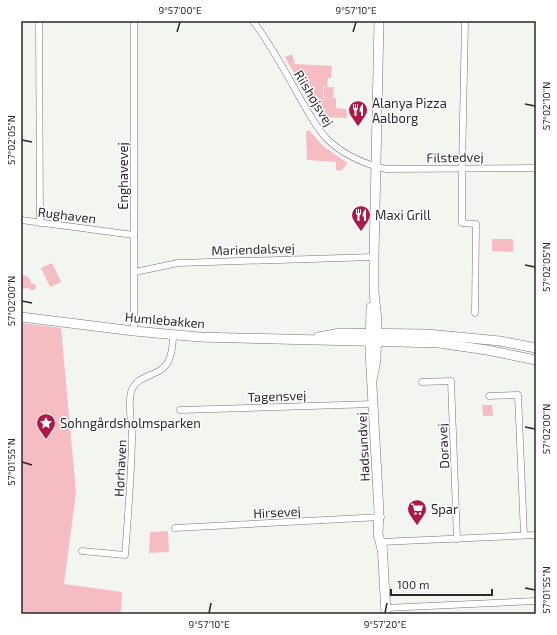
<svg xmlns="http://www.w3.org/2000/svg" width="557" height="635" font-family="'Exo 2',sans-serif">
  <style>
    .green { fill: #f5bcc3 }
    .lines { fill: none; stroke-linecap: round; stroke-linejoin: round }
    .street-casing { stroke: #737572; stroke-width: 7 }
    .secondary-casing { stroke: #737572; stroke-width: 10 }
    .street { stroke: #fff; stroke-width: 6 }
    .secondary { stroke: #fff; stroke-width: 9 }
    .ticks { fill: none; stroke: #282928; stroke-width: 1.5 }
    .labels { text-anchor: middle; stroke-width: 3; stroke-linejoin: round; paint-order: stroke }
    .street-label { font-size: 13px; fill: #282928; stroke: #fff }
    .poi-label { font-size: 13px; fill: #282928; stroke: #fff; text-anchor: start }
    .neatline { fill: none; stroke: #282928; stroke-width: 1.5 }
    .ticks-label { font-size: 10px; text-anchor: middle; fill: #282928 }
  </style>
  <rect width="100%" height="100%" fill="#f3f5f1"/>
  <!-- green -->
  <g class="green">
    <path d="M 292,54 L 295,64 L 332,66 L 331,78 L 328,78 L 327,87 L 323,86 L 323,98 L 329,98 L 324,97 L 324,87 L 334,87 L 333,98 L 336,98 L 336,108 L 346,109 L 347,118 L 319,117 L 285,57 Z"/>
    <path d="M 309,130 L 323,146 L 347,163 L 344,168 L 340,171 L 336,170 L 336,162 L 307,160 L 306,132 Z"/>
    <path d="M 492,239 L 513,239 L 513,252 L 492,251 Z"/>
    <path d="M 52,263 L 61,282 L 50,287 L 41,268 Z"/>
    <path d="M 23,275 C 28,276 30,278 31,283 L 36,285 L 36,288 L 34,290 L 31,290 L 28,288 L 21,289 L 21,276 Z"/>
    <path d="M 21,323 L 61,328 L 76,492 L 64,584 L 122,592 L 121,614 L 21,614 Z"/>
    <path d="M 482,405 L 492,405 L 493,416 L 483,416 Z"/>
    <path d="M 168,531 L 169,552 L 149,553 L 150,532 Z"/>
  </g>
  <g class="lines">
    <defs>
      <g id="street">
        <path d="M 39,21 L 40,223"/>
        <path d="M 134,21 L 134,331"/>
        <path d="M 253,21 C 272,46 286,73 301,100 C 309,113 316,127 326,138 C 342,154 364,164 386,169 L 536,168"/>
        <path d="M 465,21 L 462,168 L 462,223 L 476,224 L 475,313"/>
        <path d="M 21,220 L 134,235"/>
        <path d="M 135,272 L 178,263 L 374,257"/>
        <path d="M 422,382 L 451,381 L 457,539"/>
        <path d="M 489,396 L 518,395 L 524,535"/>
        <path d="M 180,410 L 374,404"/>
        <path d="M 175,528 L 381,517"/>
        <path d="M 380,542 L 536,535"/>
        <path d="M 82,551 L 125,555 C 128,517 131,479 132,441 C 133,426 127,408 131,392 C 136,374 160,377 168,362 C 172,354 173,344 173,335"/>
        <path d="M 385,608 L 536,601"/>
      </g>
      <g id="secondary">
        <path d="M 371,307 L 370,351 L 379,512 L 378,534 L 382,549"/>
        <path d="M 21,317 L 134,331 L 199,337 L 439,343 L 487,350 L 536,360"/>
        <path d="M 318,337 L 341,333 L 427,334 L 500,341 L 536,348"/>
        <path d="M 372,380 L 376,360 L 377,321 L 374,292 L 374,257 L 379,21"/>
        <path d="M 382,543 L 386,614"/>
      </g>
    </defs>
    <!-- street casing -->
    <use href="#street" class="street-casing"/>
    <!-- secondary casing -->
    <use href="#secondary" class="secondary-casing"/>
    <!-- street -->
    <use href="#street" class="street"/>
    <!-- secondary -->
    <use href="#secondary" class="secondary"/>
  </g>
  <!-- ticks -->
  <path class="ticks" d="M 177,32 L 180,22M 353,32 L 356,22M 525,104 L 535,106M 22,140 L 32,142M 525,265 L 535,267M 22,301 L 32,303M 525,427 L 535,429M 22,462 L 32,465M 525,588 L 535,590M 209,613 L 211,603M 385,613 L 387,603"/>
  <!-- icons -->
  <defs>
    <symbol id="restaurant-pin" viewBox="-11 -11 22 30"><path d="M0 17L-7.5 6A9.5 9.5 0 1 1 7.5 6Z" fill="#ad1947" stroke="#fff"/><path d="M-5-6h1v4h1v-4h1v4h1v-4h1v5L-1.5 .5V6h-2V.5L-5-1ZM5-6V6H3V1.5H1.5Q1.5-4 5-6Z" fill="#fff"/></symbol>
    <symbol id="sight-pin" viewBox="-11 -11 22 30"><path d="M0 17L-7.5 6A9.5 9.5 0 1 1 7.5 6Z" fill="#ad1947" stroke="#fff"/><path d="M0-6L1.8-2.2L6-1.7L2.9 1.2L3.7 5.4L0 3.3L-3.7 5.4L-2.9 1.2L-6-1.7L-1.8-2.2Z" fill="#fff"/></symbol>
    <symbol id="supermarket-pin" viewBox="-11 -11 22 30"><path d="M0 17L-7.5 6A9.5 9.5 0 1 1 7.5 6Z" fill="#ad1947" stroke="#fff"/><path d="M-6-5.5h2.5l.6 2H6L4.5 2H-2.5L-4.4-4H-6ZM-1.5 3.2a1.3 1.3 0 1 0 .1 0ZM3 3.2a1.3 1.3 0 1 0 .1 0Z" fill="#fff"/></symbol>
  </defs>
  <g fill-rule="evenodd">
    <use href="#restaurant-pin" x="347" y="99" width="22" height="30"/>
    <use href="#restaurant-pin" x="350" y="204" width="22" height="30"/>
    <use href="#sight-pin" x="35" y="412" width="22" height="30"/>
    <use href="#supermarket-pin" x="406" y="498" width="22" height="30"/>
  </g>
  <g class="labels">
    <!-- street labels -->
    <g class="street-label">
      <text transform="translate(314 98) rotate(59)" y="5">Riishøjsvej</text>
      <text transform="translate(455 157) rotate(-1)" y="5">Filstedvej</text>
      <text transform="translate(123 176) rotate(-90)" y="5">Enghavevej</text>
      <text transform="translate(67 215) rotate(7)" y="5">Rughaven</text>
      <text transform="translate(253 249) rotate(-2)" y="5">Mariendalsvej</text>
      <text transform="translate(165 320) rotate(5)" y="5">Humlebakken</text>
      <text transform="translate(277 396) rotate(-2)" y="5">Tagensvej</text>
      <text transform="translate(443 446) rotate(-93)" y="5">Doravej</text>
      <text transform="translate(363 447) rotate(-93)" y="5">Hadsundvej</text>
      <text transform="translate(120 468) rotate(-87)" y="5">Hørhaven</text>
      <text transform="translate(277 512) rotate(-3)" y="5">Hirsevej</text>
    </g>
    <!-- poi labels -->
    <g class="poi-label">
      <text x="372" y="108">Alanya Pizza<tspan x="372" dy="15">Aalborg</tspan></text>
      <text x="375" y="220">Maxi Grill</text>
      <text x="60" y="428">Sohngårdsholmsparken</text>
      <text x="431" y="514">Spar</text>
    </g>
  </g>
  <!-- border -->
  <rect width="557" height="635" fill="none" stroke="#ffffff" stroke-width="44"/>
  <!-- scale -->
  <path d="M391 589v6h101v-6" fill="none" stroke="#282928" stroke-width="2"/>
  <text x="397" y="589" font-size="12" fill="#282928" stroke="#ffffff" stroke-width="3" paint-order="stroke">100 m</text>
  <rect x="22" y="22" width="513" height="591" class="neatline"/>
  <g class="ticks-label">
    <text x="180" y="14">9°57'00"E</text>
    <text x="356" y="14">9°57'10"E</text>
    <text transform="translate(546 106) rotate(-90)" y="4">57°02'10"N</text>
    <text transform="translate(11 140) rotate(-90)" y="4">57°02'05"N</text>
    <text transform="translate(546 267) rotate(-90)" y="4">57°02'05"N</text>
    <text transform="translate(11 301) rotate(-90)" y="4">57°02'00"N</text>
    <text transform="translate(546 429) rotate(-90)" y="4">57°02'00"N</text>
    <text transform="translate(11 462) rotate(-90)" y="4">57°01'55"N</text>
    <text transform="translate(546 590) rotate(-90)" y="4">57°01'55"N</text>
    <text x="209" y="628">9°57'10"E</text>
    <text x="385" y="628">9°57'20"E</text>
  </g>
</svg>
